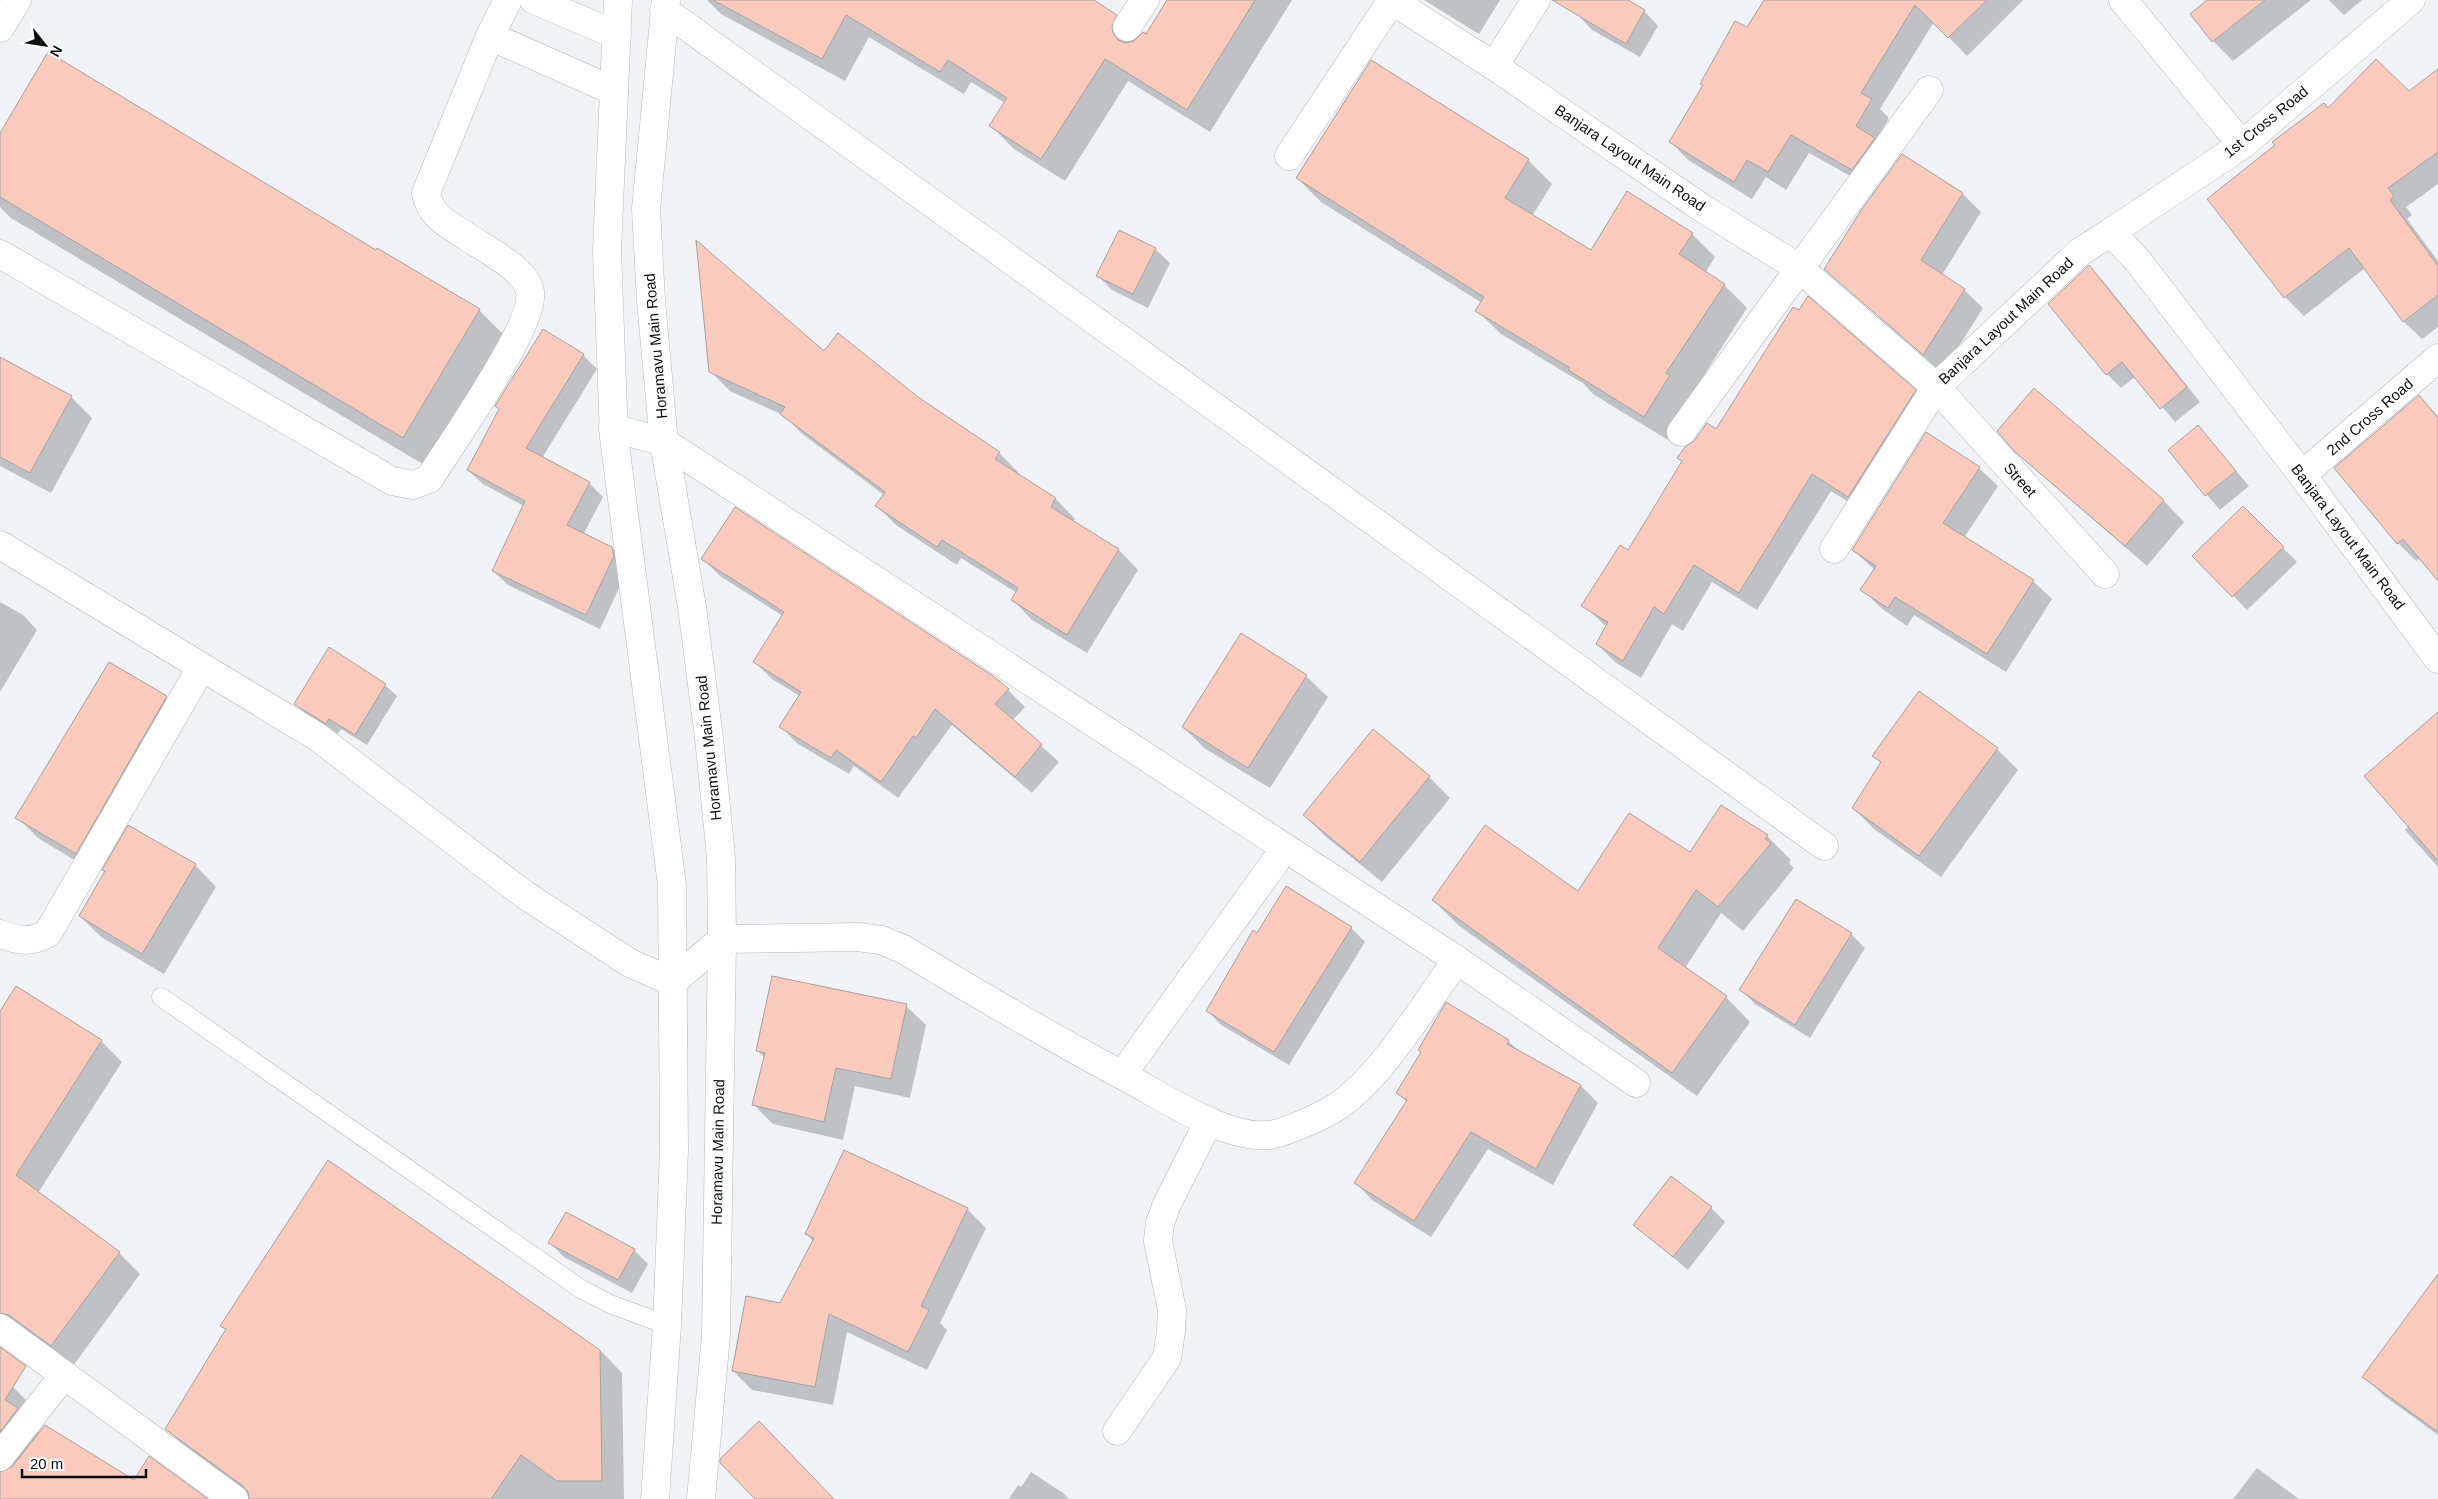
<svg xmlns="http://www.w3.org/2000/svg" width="2438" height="1499" font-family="Helvetica,sans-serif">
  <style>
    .shadow { fill: #0003 }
    .building { fill: #facbbc; stroke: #a4a1a0 }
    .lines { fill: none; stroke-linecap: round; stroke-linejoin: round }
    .service-casing { stroke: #b4b6b9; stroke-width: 19 }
    .minor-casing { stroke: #b4b6b9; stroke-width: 29 }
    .tertiary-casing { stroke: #b4b6b9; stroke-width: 29 }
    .secondary-casing { stroke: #b4b6b9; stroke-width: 29 }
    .service { stroke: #fff; stroke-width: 18 }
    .minor { stroke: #fff; stroke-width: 28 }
    .tertiary { stroke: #fff; stroke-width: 28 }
    .secondary { stroke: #fff; stroke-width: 28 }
    .labels { text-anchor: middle; stroke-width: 4.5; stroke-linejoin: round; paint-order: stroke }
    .street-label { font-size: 15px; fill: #0b0c0d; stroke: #fff }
  </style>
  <rect width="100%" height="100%" fill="#f0f2f5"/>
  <!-- shadow -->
  <g class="shadow">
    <path d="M 707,0 L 1092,0 L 1116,16 L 1138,38 L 1147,36 L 1168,0 L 1292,0 L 1210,132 L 1128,81 L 1065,181 L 1014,149 L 991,126 L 1005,103 L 971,82 L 964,94 L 869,37 L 845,81 L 721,14 Z"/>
    <path d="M 1424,0 L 1500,0 L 1479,34 Z"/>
    <path d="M 1587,0 L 1625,0 L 1644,11 L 1658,26 L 1640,57 L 1592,30 L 1578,15 Z"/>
    <path d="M 1765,0 L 2023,0 L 1967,56 L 1934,22 L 1880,109 L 1889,118 L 1876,141 L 1870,187 L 1809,153 L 1786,190 L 1766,177 L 1752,199 L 1688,160 L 1670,141 L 1704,86 L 1701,84 L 1747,29 Z"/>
    <path d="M 2206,0 L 2311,0 L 2233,61 L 2213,41 L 2191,14 L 2207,2 Z"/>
    <path d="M 2329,0 L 2362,0 L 2344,15 Z"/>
    <path d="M 1372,61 L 1528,160 L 1552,184 L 1532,216 L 1592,252 L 1692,234 L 1715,257 L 1705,273 L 1724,285 L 1747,308 L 1690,397 L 1693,400 L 1668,440 L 1593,394 L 1584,384 L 1501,334 L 1477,311 L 1482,303 L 1321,202 L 1297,178 Z"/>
    <path d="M 2438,71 L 2438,184 L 2406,207 L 2412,215 L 2407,219 L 2438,261 L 2438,327 L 2422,339 L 2403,321 L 2365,268 L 2304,316 L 2285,297 L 2209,199 L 2329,109 L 2409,93 Z"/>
    <path d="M 0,135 L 376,252 L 377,250 L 479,310 L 517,348 L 441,475 L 11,218 L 0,207 Z"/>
    <path d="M 1902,156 L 1963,194 L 1981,212 L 1942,275 L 1964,290 L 1983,308 L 1942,373 L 1826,269 Z"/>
    <path d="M 1155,249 L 1170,263 L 1148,308 L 1112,290 L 1098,276 Z"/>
    <path d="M 2089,267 L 2103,281 L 2200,402 L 2175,422 L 2136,376 L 2121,388 L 2107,374 Z"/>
    <path d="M 824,352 L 918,398 L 999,453 L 1018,472 L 1017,474 L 1056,499 L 1075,519 L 1073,522 L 1119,550 L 1138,570 L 1087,653 L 1032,620 L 1013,600 L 1017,593 L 961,558 L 957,565 L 896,525 L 877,506 L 884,495 L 801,433 L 785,416 L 730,391 L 710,371 Z"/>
    <path d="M 583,355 L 597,369 L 542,458 L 589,483 L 603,497 L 583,535 L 612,548 L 626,563 L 627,571 L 600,629 L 508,585 L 493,571 L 524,506 L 483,484 L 468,470 Z"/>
    <path d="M 0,358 L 71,397 L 92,418 L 51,493 L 0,466 Z"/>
    <path d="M 2034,390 L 2164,501 L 2184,522 L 2147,566 L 2037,471 L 2015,450 Z"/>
    <path d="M 1915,391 L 1933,409 L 1867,514 L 1831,491 L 1757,610 L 1712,582 L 1683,631 L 1672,624 L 1641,678 L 1615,662 L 1597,644 L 1607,627 L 1583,605 L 1628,552 L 1683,462 L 1679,458 Z"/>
    <path d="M 2419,397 L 2438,416 L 2438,579 L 2420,558 L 2416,561 L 2398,543 Z"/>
    <path d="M 2198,426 L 2249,486 L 2220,510 L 2169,450 Z"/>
    <path d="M 1979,468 L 1998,486 L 1964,538 L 2033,581 L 2052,599 L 2006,672 L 1914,615 L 1907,626 L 1881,608 L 1862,589 L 1875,570 L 1853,550 Z"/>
    <path d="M 2243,508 L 2297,562 L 2247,610 L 2194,556 Z"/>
    <path d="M 703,559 L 1008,690 L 1025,707 L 1013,720 L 1059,762 L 1032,793 L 952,725 L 898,798 L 854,766 L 849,774 L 798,744 L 781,727 L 800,696 L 772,679 L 755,662 L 783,616 L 720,576 Z"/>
    <path d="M 0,602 L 23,615 L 37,630 L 0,692 Z"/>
    <path d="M 1306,676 L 1328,697 L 1270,788 L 1204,748 L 1183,727 Z"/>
    <path d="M 385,685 L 397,696 L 367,745 L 341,729 L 338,734 L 307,715 L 296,704 Z"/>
    <path d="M 166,697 L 187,718 L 97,874 L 38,838 L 17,817 Z"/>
    <path d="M 2438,722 L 2438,867 L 2405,830 L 2409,826 Z"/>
    <path d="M 1373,731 L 1429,777 L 1450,798 L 1382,882 L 1325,836 L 1304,815 Z"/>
    <path d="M 1997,749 L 2018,770 L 1941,877 L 1874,829 L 1853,808 L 1881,763 L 1874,756 Z"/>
    <path d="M 1767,836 L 1791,860 L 1789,863 L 1794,868 L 1743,931 L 1721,913 L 1685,968 L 1726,997 L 1750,1022 L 1697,1096 L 1458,925 L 1433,900 L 1579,893 L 1690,854 Z"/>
    <path d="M 195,865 L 216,887 L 164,974 L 101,937 L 80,916 L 106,872 Z"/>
    <path d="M 1351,928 L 1365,942 L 1289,1065 L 1221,1025 L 1207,1010 L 1258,935 Z"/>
    <path d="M 1851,934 L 1865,948 L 1810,1038 L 1755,1004 L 1741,990 Z"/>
    <path d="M 906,1006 L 926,1025 L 910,1098 L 855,1086 L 843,1140 L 773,1124 L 754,1105 L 765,1058 L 758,1051 Z"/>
    <path d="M 0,1014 L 101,1041 L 122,1062 L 38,1193 L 119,1253 L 140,1274 L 73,1366 L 0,1312 Z"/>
    <path d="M 1508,1041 L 1521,1053 L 1581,1086 L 1598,1103 L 1553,1185 L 1488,1149 L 1431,1237 L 1372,1200 L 1356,1183 L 1407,1102 L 1398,1093 L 1422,1053 Z"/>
    <path d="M 1711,1208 L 1725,1222 L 1688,1270 L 1634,1224 Z"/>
    <path d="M 967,1209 L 986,1228 L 940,1323 L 947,1330 L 927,1370 L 847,1332 L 833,1405 L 752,1390 L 733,1371 L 780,1304 L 814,1242 L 806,1234 Z"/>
    <path d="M 550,1243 L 634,1250 L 648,1264 L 632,1293 L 564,1257 Z"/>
    <path d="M 2438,1276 L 2438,1435 L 2383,1395 L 2364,1376 Z"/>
    <path d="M 222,1325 L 600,1350 L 622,1373 L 624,1499 L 254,1499 L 189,1451 L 167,1429 L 227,1331 Z"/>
    <path d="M 0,1379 L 13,1387 L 35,1409 L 28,1421 L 40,1433 L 135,1481 L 201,1499 L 0,1499 Z"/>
    <path d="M 2257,1468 L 2299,1499 L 2233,1499 Z"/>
    <path d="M 1031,1472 L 1063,1493 L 1069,1499 L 1009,1499 L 1018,1485 L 1021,1487 Z"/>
  </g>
  <!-- building -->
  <g class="building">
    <path d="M 713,0 L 1094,0 L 1117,15 L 1112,26 L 1113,33 L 1118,40 L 1126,43 L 1134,41 L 1143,32 L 1146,34 L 1167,0 L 1255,0 L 1187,110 L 1105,59 L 1041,159 L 989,126 L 1007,98 L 948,60 L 940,72 L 846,15 L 822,59 Z"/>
    <path d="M 1552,0 L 1628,0 L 1645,10 L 1626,44 Z"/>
    <path d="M 1764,0 L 1987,0 L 1948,38 L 1915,5 L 1861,93 L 1872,99 L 1856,126 L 1875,138 L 1852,170 L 1791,135 L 1768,172 L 1747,160 L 1734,182 L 1669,142 L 1703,85 L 1700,84 L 1735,21 L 1747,27 Z"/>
    <path d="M 2207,0 L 2265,0 L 2212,42 L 2190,14 Z"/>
    <path d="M 48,52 L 376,250 L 377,248 L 480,309 L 403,438 L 0,197 L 0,133 Z"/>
    <path d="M 2376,59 L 2409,91 L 2438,69 L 2438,152 L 2388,188 L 2394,196 L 2390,200 L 2438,266 L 2438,295 L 2403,322 L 2349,248 L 2284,298 L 2207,199 L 2275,145 L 2272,142 L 2324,103 L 2328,108 Z"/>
    <path d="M 1371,60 L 1529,159 L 1505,198 L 1591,250 L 1627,191 L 1693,233 L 1679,254 L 1725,284 L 1666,373 L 1670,375 L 1644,417 L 1568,370 L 1570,368 L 1475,311 L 1484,297 L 1296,178 Z"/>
    <path d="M 1902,154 L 1963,193 L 1921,260 L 1965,289 L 1923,355 L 1824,269 L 1862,209 Z"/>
    <path d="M 1119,230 L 1156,248 L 1133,294 L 1096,276 Z"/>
    <path d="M 696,240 L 824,351 L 838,333 L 918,397 L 1000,452 L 995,459 L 1056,498 L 1051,507 L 1119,549 L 1067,635 L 1011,600 L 1018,588 L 942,540 L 937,547 L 875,506 L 885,492 L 780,414 L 785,407 L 709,372 Z"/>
    <path d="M 2089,265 L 2187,387 L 2160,409 L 2122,362 L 2106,375 L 2048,304 Z"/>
    <path d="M 1808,296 L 1916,390 L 1848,497 L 1812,474 L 1739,593 L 1694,565 L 1664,614 L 1654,607 L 1623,661 L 1596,644 L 1608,622 L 1581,606 L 1620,545 L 1628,550 L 1682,461 L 1677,458 L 1685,447 L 1694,441 L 1707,423 L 1716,429 L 1793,307 L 1799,310 Z"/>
    <path d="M 543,329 L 584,354 L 526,448 L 590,482 L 567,525 L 612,547 L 614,556 L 586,615 L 492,571 L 525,501 L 467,470 L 499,409 L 495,406 Z"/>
    <path d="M 0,357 L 72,396 L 30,473 L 0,457 Z"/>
    <path d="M 2034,388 L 2164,500 L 2125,546 L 2014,451 L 1997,431 Z"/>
    <path d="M 2419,395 L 2438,418 L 2438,581 L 2403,539 L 2397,544 L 2334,468 Z"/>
    <path d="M 2198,425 L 2236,471 L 2205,496 L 2168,450 Z"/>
    <path d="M 1926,432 L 1980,467 L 1943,523 L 2034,580 L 1987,654 L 1895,597 L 1888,608 L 1860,590 L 1876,566 L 1852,550 Z"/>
    <path d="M 2243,506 L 2284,547 L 2232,597 L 2192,556 Z"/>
    <path d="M 735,507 L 993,676 L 1009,689 L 995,704 L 1042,744 L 1015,777 L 935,709 L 916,738 L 913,736 L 881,782 L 836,750 L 831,758 L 779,727 L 801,692 L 753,662 L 784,612 L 701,559 Z"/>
    <path d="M 1241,633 L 1307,675 L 1248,768 L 1182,727 Z"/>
    <path d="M 329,647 L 386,684 L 355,735 L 329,719 L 326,724 L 294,704 Z"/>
    <path d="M 109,662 L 167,696 L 76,854 L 15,818 Z"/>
    <path d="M 1919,691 L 1998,748 L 1919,856 L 1852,808 L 1881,762 L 1872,756 Z"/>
    <path d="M 2438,712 L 2438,861 L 2364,776 Z"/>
    <path d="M 1373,729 L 1430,776 L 1360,862 L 1303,815 Z"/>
    <path d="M 1721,805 L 1768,835 L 1765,839 L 1771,843 L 1718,907 L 1696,890 L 1658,948 L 1727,996 L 1672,1073 L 1432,900 L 1485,825 L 1578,891 L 1629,813 L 1690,852 Z"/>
    <path d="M 128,825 L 196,864 L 142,954 L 79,916 L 105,871 L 102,870 Z"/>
    <path d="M 1286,886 L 1352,927 L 1274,1052 L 1206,1011 L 1253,930 L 1257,933 Z"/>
    <path d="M 1796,899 L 1852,933 L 1795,1025 L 1739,990 Z"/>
    <path d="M 772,976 L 907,1004 L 891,1079 L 836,1068 L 824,1122 L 752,1105 L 765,1053 L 756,1051 Z"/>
    <path d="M 16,986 L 102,1040 L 16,1175 L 120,1252 L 51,1346 L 9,1315 L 0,1313 L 0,1011 Z"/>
    <path d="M 1446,1002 L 1509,1040 L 1507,1044 L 1581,1085 L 1536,1169 L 1471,1132 L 1414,1221 L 1354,1183 L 1407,1100 L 1396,1093 L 1421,1052 L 1418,1050 Z"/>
    <path d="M 844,1150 L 968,1208 L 921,1306 L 929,1310 L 908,1352 L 829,1314 L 815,1387 L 732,1371 L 746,1296 L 780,1303 L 814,1238 L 805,1234 Z"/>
    <path d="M 328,1160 L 600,1350 L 602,1481 L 557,1481 L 521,1455 L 491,1499 L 249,1499 L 248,1492 L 243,1486 L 165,1429 L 226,1329 L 220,1326 Z"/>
    <path d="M 1671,1176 L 1712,1207 L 1673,1257 L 1633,1225 Z"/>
    <path d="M 566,1212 L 635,1249 L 618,1280 L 548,1243 Z"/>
    <path d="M 2438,1274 L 2438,1432 L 2362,1377 Z"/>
    <path d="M 0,1347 L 26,1366 L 5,1400 L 18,1408 L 0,1432 Z"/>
    <path d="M 759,1421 L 834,1499 L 755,1499 L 720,1463 L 720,1459 Z"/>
    <path d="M 45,1425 L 134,1480 L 149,1456 L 208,1499 L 0,1499 L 0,1472 L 12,1467 Z"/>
  </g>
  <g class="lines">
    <defs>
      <path id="service" d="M 161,997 L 581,1289 L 610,1304 L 667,1325"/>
      <g id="minor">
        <path d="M 534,0 L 617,35"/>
        <path d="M 2123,0 L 2242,145"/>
        <path d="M 664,10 L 1824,846"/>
        <path d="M 1127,27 L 1145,0"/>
        <path d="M 0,28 L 17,0"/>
        <path d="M 490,36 L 614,91"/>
        <path d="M 1494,66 L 1536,0"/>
        <path d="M 1289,156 L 1392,0"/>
        <path d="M 2111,232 L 2242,145 L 2411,0"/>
        <path d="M 0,254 L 392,481 L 413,485 L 429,479 C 449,447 536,324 530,292 C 526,269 487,250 469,238 C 450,225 430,217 426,193 L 490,36 L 508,0"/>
        <path d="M 613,428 L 664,442 L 1457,960 L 1636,1083"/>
        <path d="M 1681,432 L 1929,90"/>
        <path d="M 2302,475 L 2438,358"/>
        <path d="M 0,545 L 316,736 L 525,895 L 630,963 L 673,982 L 722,939 L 858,937 L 881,940 L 903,949 C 979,995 1054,1039 1133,1081 C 1168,1100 1227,1139 1268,1135 C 1283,1134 1325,1115 1338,1106 C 1384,1074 1423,1006 1457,960"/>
        <path d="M 1834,549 L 1936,387 L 2105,574"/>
        <path d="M 0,934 C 19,941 31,943 48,933 L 201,668"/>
        <path d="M 1122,1075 L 1285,848"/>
        <path d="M 0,1328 L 234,1499"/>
        <path d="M 1117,1431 L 1167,1358 L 1171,1331 L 1172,1310 L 1158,1241 L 1160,1223 L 1167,1204 L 1209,1121"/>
        <path d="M 0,1457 L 64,1375"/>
      </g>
      <path id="tertiary" d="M 1391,0 L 1494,66 L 1702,208 L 1799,268 L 1936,387 L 2080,252 L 2111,232 L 2138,261 L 2302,475 L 2438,659"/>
      <g id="secondary">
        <path d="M 618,0 L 607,250 L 614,437 L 672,885 L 674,1150 L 667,1325 L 655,1499"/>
        <path d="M 666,0 L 646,209 L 651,301 L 664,442 L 692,607 L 709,738 L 721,857 L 722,939 L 716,1335 L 701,1499"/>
      </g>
    </defs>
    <!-- service casing -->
    <use href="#service" class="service-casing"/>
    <!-- minor casing -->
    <use href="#minor" class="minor-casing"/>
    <!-- tertiary casing -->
    <use href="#tertiary" class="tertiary-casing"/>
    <!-- secondary casing -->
    <use href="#secondary" class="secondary-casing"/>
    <!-- service -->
    <use href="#service" class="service"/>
    <!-- minor -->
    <use href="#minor" class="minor"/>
    <!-- tertiary -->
    <use href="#tertiary" class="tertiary"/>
    <!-- secondary -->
    <use href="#secondary" class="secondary"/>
  </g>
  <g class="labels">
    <!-- street labels -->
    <g class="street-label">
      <text transform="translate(2266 122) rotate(-39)" y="5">1st Cross Road</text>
      <text transform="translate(1630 158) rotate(34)" y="5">Banjara Layout Main Road</text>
      <text transform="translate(2006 321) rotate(-43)" y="5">Banjara Layout Main Road</text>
      <text transform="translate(656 346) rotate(-95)" y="5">Horamavu Main Road</text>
      <text transform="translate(2370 417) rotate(-41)" y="5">2nd Cross Road</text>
      <text transform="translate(2020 480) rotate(48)" y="5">Street</text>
      <text transform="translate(2348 537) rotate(53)" y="5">Banjara Layout Main Road</text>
      <text transform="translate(709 748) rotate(-96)" y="5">Horamavu Main Road</text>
      <text transform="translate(718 1152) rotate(-89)" y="5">Horamavu Main Road</text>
    </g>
  </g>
  <!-- north arrow -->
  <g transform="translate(45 45) rotate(120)" stroke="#ffffff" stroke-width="4" paint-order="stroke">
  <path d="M0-4L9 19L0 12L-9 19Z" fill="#0b0c0d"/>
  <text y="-8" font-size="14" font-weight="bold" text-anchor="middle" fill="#0b0c0d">N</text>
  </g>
  <!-- scale -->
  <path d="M22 1469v8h124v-8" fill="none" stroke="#0b0c0d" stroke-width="2.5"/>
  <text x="30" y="1469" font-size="15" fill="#0b0c0d" stroke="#ffffff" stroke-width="4" paint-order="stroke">20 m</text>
</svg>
